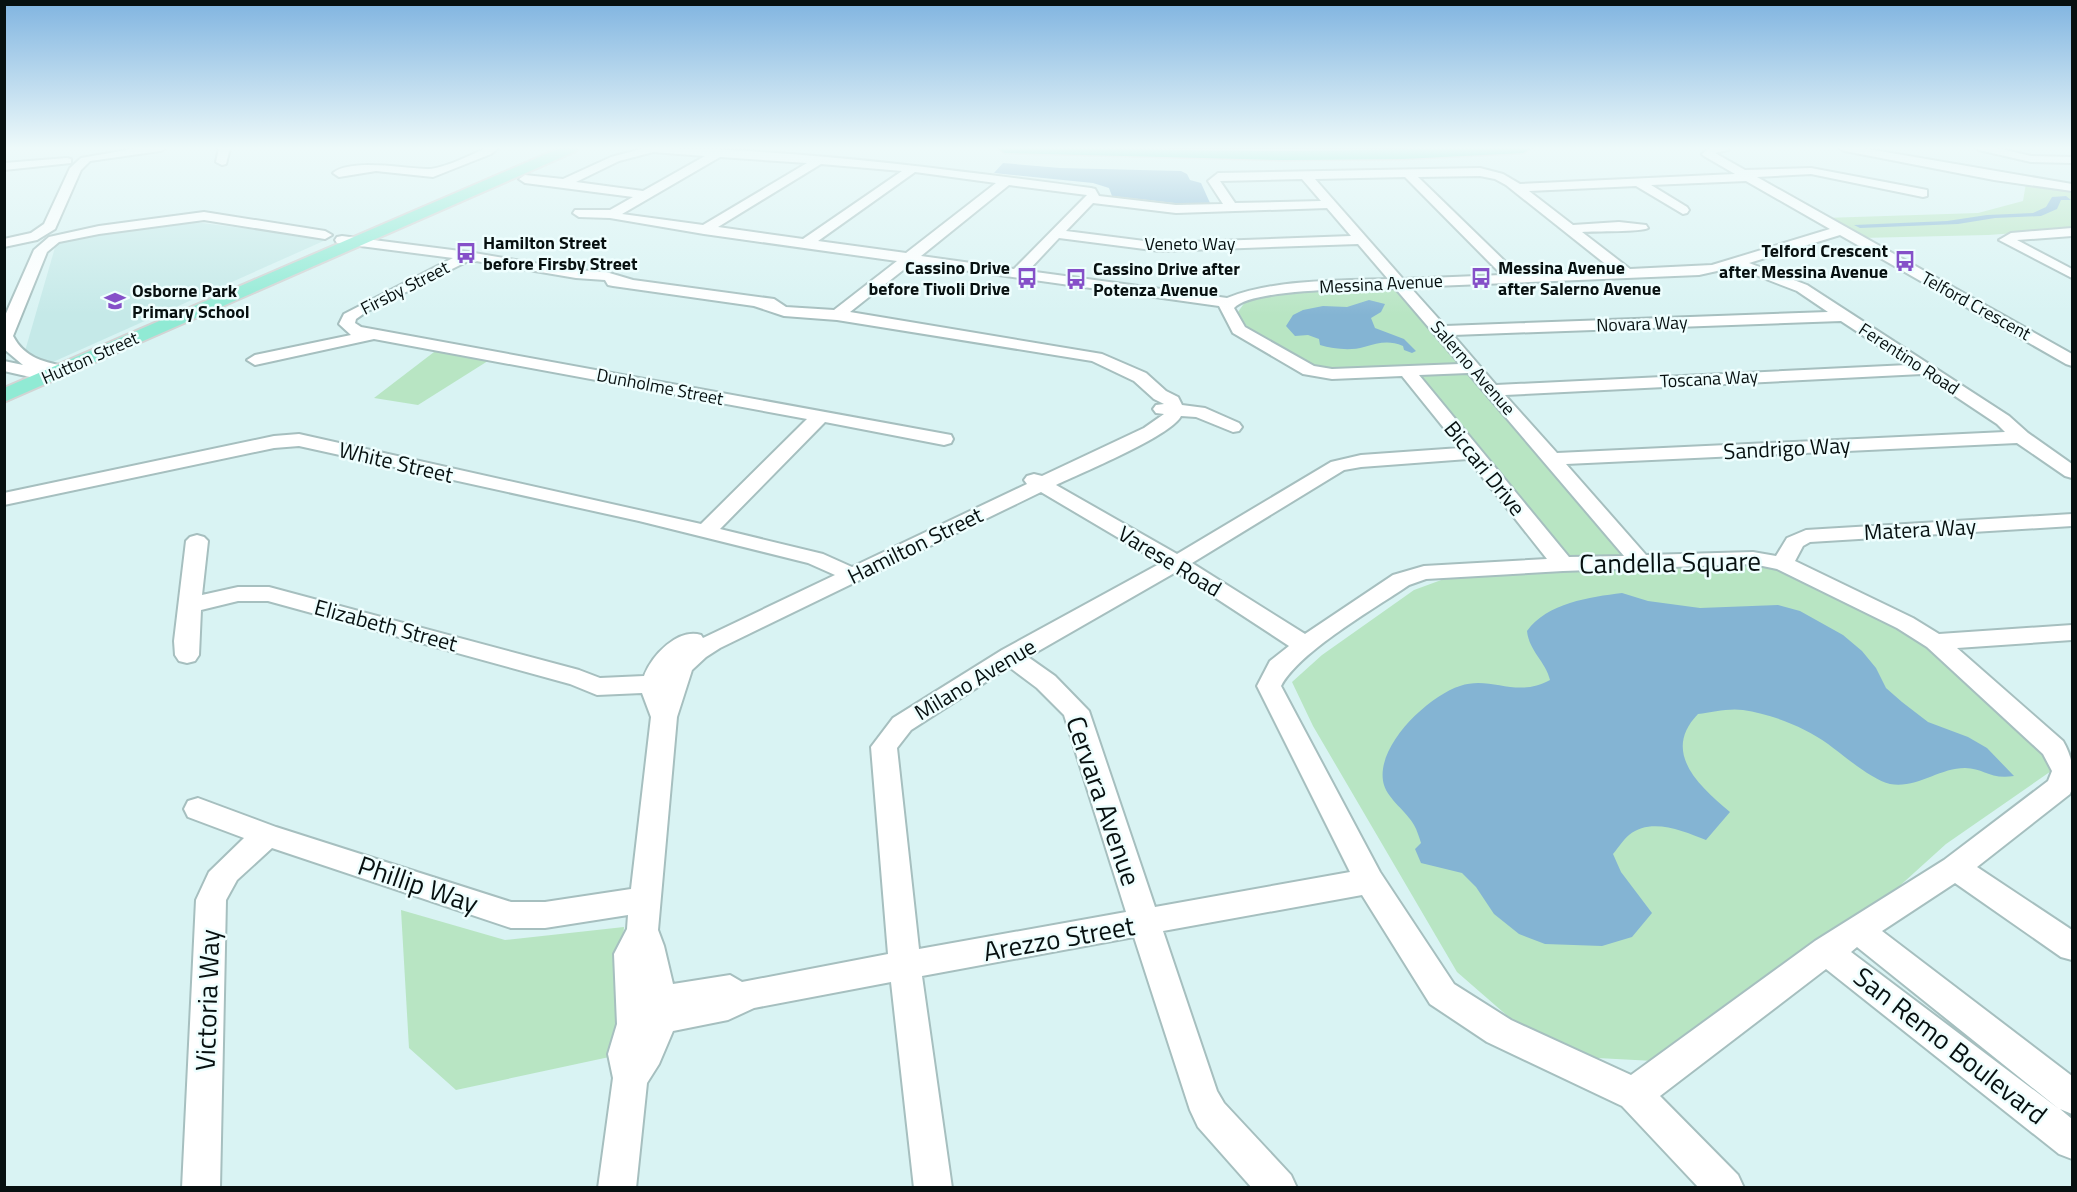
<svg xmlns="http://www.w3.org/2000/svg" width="2077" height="1192" font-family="'Titillium Web',sans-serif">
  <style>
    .built { fill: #c5e9e8 }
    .green { fill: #b8e5c3 }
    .water { fill: #84b4d3 }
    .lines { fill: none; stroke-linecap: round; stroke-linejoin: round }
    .minor-casing { stroke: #a6bfbf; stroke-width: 4 }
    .major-casing { stroke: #d2d4d4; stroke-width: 4 }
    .highway-casing { stroke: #d2d4d4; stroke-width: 3 }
    .minor { fill: #fff; fill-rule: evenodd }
    .major { fill: #90ead4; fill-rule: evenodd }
    .highway { fill: #46dcb8; fill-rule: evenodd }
    .rail { stroke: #283434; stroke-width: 2 }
    .labels { text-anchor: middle; stroke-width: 5; stroke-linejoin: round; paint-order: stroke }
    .far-poi-label { font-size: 18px; font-weight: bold; fill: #071010; stroke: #eefefe; text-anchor: start }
    .far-street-label { font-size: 18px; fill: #071010; stroke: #eefefe }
    .street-label { font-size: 22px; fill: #071010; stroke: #eefefe }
    .near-street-label { font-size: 27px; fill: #071010; stroke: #eefefe }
  </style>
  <rect width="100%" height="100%" fill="#d9f3f3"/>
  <!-- built -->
  <path class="built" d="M 194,222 L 328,239 L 44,366 L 23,358 L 56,244 L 88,234 Z"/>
  <!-- green -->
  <g class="green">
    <path d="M 2026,183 L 2072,190 L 2072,229 L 1988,235 L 1861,238 L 1824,218 L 1978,213 L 2023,201 Z"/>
    <path d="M 1400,285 L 1470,367 L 1318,370 L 1248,329 L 1238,312 L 1245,302 L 1297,290 Z"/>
    <path d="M 438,349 L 491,359 L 418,405 L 374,398 Z"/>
    <path d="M 1475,370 L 1635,558 L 1566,562 L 1415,373 Z"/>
    <path d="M 1755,563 L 1777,566 L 1922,639 L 2057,767 L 1946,844 L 1873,910 L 1654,1061 L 1597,1058 L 1511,1019 L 1457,972 L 1313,726 L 1292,682 L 1322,655 L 1414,590 L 1444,579 L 1598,567 Z"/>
    <path d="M 401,910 L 505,940 L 624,927 L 614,1056 L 456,1090 L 409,1048 Z"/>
  </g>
  <!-- water -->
  <g class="water">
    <path d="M 1003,163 L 1060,168 L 1181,171 L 1187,174 L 1190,180 L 1201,183 L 1210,203 L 1174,203 L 1112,196 L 1109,188 L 1093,183 L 994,173 Z"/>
    <path d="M 2066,196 L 2071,200 L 2061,200 L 2057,209 L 2041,216 L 1995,218 L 1958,224 L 1860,228 L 1854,225 L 1947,221 L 1987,215 L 2033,213 L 2046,207 L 2052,197 Z"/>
    <path d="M 1369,300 L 1385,304 L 1381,312 L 1371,318 L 1375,328 L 1404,339 L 1416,351 L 1412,353 L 1404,350 L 1403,346 C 1388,340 1379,343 1364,347 C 1351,351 1333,349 1320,345 L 1319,339 L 1308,335 L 1295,336 L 1286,326 L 1293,315 L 1303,310 L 1323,306 L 1347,307 Z"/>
    <path d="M 1622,593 L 1648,601 L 1700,608 L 1778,605 L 1800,611 L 1843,635 L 1862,651 L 1876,668 L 1886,688 L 1902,702 L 1928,722 L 1968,737 L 1987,748 L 2014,776 C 1990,780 1984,768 1965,768 C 1939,768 1916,789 1890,784 C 1872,780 1843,755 1828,744 C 1805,727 1771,714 1743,710 C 1729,708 1712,712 1698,714 C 1661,752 1699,786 1730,812 L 1706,840 C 1683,831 1651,817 1629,835 C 1623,840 1618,848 1613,854 L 1621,872 L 1652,913 L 1632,937 L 1602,946 L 1545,944 L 1519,934 L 1494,914 L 1476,887 L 1462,873 L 1421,863 L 1415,849 L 1421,843 C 1419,837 1417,830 1414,825 C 1407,812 1388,799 1384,785 C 1373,748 1428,696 1460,686 C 1491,675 1516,699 1550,680 C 1546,662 1529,651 1527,631 C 1547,603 1590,597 1622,593 Z"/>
  </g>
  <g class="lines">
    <defs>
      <g id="minor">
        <path d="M 138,148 L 166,148 L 160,151 L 90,161 L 81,170 L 55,229 L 37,240 L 4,247 L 4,239 L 31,233 L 44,224 L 70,168 L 81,158 Z"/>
        <path d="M 219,148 L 230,148 L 226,164 L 222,165 L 216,162 Z"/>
        <path d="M 485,148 L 498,148 L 491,154 L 433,177 L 376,171 L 339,177 L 333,173 C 351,158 406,169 429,169 C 441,169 475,154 485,148 Z"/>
        <path d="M 645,148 C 794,148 944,169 1091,188 L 1095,189 L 1099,196 L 1176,205 L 1223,204 L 1208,181 L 1218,173 L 1480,168 L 1503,174 L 1520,184 L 1735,174 L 1704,156 L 1702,154 L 1709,148 L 1729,148 L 1728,150 L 1715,153 L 1745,170 L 1811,168 L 1927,190 L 1927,196 L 1923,197 L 1811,174 L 1757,177 L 2072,354 L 2072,366 L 2066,364 L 1840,235 L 1749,263 L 1807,285 L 2009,416 L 2028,433 L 2072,464 L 2072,478 L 2065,476 L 2017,443 L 1566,464 L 1646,555 L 1753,552 L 1776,556 L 1787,538 L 1806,530 L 2072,514 L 2072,526 L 1810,542 L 1803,546 L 1795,561 L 1913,618 L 1939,634 L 2072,625 L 2072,640 L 1957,648 L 2063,741 C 2072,756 2077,778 2070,794 L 1977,867 L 2072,930 L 2072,960 L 2061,957 L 1955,883 L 1882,931 L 2072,1076 L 2072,1114 L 2060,1109 L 2072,1119 L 2072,1159 L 2059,1154 L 1826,969 L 1660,1096 L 1738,1175 L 1744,1188 L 1699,1188 L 1622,1106 L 1487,1042 L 1430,1004 L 1362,895 L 1163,931 L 1217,1091 L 1224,1103 L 1291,1175 L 1297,1188 L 1252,1188 L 1198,1127 L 1190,1110 L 1134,937 L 922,976 L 952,1188 L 914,1188 L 891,982 L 754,1008 L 728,1020 L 673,1031 L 659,1064 L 647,1083 L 636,1188 L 598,1188 L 613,1078 L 608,1054 L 617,1024 L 614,954 L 627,929 L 628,915 L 545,928 L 511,928 L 272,848 L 237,880 L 226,900 L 220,1188 L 182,1188 L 196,900 L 209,872 L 244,838 L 188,817 L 184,809 L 188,801 L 198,798 L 276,827 L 511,902 L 545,902 L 631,889 L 651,717 L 642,693 L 597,695 L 570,684 L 268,601 L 238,601 L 201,610 L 199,655 L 195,661 L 187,663 L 179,661 L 175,655 L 174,641 L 186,541 L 190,537 L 197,535 L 204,537 L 208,541 L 202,595 L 238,587 L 269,587 L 579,670 L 600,678 L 644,676 C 652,655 678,628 701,635 L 703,638 L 835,575 L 808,563 L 639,521 L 299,446 L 274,448 L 4,505 L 4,493 L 274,436 L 299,434 L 701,524 L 807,419 L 374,339 L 255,365 L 247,360 L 255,355 L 351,335 L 339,324 L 344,314 L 453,258 L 337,243 L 335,240 L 337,237 L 342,236 L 468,252 L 576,270 L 606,272 L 633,280 L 774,299 L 786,307 L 834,310 L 897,261 L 704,234 L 610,218 L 579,217 L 573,213 L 575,210 L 610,210 L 633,197 L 525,183 L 519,179 L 525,175 L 563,179 L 611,157 ZM 653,152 L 705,156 L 643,191 L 576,182 L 619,161 ZM 720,157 L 807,163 L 703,225 L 622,214 ZM 821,164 L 902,171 L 803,239 L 718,227 ZM 915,172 L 996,183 L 906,253 L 818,241 ZM 1480,176 L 1495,179 L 1506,185 L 1613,270 L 1518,274 L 1418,177 ZM 1405,177 L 1502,275 L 1403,279 L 1315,179 ZM 1302,179 L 1321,201 L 1235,203 L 1220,181 ZM 1746,181 L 1830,229 L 1712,265 L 1630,269 L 1582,232 C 1594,231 1642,232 1648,228 L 1646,225 L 1619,222 L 1573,225 L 1529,191 L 1636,186 L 1683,214 L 1687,213 L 1689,210 L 1687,207 L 1651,185 ZM 1009,185 L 1087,195 L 1014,269 L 921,256 ZM 1093,203 L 1176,213 L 1327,208 L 1351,236 L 1160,243 L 1066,231 ZM 1059,238 L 1160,251 L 1358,244 L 1388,279 C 1335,281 1276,279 1227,298 L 1028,271 ZM 470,260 L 576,278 L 605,280 L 608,285 L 613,286 L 754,306 L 784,316 L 837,320 L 1092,361 L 1134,381 L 1154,399 L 1164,404 L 1156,405 L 1153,409 L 1156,413 L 1164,414 L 1144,428 L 1042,476 L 1034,474 L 1027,476 L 1024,480 L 1027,484 L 852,567 L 823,554 L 720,529 L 825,422 L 944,445 L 951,443 L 953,439 L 951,435 L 361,327 L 355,323 L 356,319 L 366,312 ZM 912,263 L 1219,306 L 1233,333 L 1303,374 L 1332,379 L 1402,376 L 1460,448 L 1361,455 L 1331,462 L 1177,554 L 1056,485 C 1081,473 1171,436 1181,416 L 1196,417 L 1233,432 L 1239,431 L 1242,427 L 1239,423 L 1205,408 L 1182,405 L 1178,397 L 1166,391 L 1146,373 L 1102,354 L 850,312 ZM 1735,267 L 1797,291 L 1828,312 L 1445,326 L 1410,287 L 1699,275 ZM 1395,288 L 1460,364 L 1332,369 L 1314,366 L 1245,327 L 1234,308 C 1252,288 1364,289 1395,288 ZM 1841,321 L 1908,365 L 1496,385 L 1453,335 ZM 1468,373 L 1624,556 L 1569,557 L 1419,375 ZM 1922,374 L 1997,424 L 2005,432 L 1557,453 L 1505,395 ZM 1468,459 L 1547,559 L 1424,566 L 1393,575 L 1305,634 L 1192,563 L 1344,470 L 1361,467 ZM 1041,492 L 1161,563 L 1002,650 L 893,718 L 871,747 L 888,954 L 742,982 L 730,975 L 673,984 L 664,946 L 658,930 L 677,717 L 692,670 L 706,657 L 720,648 ZM 1753,564 L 1777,569 L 1897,628 L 1927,647 L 2043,754 L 2052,771 L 2048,781 L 1944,860 L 1815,941 L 1631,1075 L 1511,1020 L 1454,984 L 1380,872 L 1281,686 C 1300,651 1374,609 1409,585 L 1426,579 L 1563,571 ZM 1176,572 L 1289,646 L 1270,661 L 1257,686 L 1350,872 L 1155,907 L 1089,711 L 1055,676 L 1028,657 ZM 1009,667 L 1037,688 L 1064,715 L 1126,912 L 919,949 L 897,748 L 911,730 ZM 1857,947 L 2059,1109 L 1851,952 Z"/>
        <path d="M 1839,148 L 1862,148 L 2072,184 L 2072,191 L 1994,180 L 1845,151 Z"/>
        <path d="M 1977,148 L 1997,148 L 2031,156 L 2072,157 L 2072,163 L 2031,162 L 1979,150 Z"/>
        <path d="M 67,158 L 71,159 L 71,163 L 4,170 L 4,163 Z"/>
        <path d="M 204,212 L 325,231 L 332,235 L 325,239 L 204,220 L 99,234 L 59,242 L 47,252 L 13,336 C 25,359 45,362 68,367 L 70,371 L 62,376 L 46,372 L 45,378 L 39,379 L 4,371 L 4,361 L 23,365 L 4,349 L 4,318 L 34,250 L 49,237 L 99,226 Z"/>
        <path d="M 2072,228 L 2072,236 L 2017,240 L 2072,269 L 2072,278 L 1999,240 L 2011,233 Z"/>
      </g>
      <path id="major" d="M 560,148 L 578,148 L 576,151 L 4,402 L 4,388 Z"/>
      <path id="highway" d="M 997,148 L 1283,151 L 1531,148 L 1523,153 L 1403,159 L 1283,160 L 1005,153 Z"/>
    </defs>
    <!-- minor casing -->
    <use href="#minor" class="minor-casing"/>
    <!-- major casing -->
    <use href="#major" class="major-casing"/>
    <!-- highway casing -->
    <use href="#highway" class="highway-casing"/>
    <!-- minor -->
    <use href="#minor" class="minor"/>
    <!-- major -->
    <use href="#major" class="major"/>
    <!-- highway -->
    <use href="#highway" class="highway"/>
    <!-- rail -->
    <path class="rail" d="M 1170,148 L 1404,148"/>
  </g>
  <!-- sky -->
  <linearGradient id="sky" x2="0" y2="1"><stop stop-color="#80b4e0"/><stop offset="0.47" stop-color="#eefafa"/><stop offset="1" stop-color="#eefafa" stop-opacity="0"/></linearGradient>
  <rect width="2077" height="315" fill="url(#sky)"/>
  <!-- icons -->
  <defs>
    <symbol id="bus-bare" viewBox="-9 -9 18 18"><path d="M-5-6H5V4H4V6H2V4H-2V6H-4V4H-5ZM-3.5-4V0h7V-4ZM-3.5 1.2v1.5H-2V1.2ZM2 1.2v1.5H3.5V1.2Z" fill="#8550c8" stroke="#eefefe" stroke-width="2.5" paint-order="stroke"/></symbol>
    <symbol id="school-bare" viewBox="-9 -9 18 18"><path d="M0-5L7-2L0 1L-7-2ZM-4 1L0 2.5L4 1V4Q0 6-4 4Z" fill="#8550c8" stroke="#eefefe" stroke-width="2.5" paint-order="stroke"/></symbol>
  </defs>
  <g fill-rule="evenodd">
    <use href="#bus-bare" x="451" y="238" width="30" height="30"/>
    <use href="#bus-bare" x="1890" y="246" width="30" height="30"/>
    <use href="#bus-bare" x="1012" y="263" width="30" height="30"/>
    <use href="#bus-bare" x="1466" y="263" width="30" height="30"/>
    <use href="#bus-bare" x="1061" y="264" width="30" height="30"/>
    <use href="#school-bare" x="100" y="286" width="30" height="30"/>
  </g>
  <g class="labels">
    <!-- far-poi labels -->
    <g class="far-poi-label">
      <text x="483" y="249">Hamilton Street<tspan x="483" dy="21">before Firsby Street</tspan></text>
      <text x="1888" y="257" text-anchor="end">Telford Crescent<tspan x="1888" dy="21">after Messina Avenue</tspan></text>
      <text x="1010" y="274" text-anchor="end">Cassino Drive<tspan x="1010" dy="21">before Tivoli Drive</tspan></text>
      <text x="1498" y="274">Messina Avenue<tspan x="1498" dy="21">after Salerno Avenue</tspan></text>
      <text x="1093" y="275">Cassino Drive after<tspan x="1093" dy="21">Potenza Avenue</tspan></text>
      <text x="132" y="297">Osborne Park<tspan x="132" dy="21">Primary School</tspan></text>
    </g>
    <!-- far-street labels -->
    <g class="far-street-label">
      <text x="1190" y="250">Veneto Way</text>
      <text transform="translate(1381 284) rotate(-3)" y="6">Messina Avenue</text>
      <text transform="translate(405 288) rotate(-27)" y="6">Firsby Street</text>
      <text transform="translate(1976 306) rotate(29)" y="6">Telford Crescent</text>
      <text transform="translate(1642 324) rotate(-2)" y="6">Novara Way</text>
      <text transform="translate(90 358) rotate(-24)" y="6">Hutton Street</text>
      <text transform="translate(1909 359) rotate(33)" y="6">Ferentino Road</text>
      <text transform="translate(1473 368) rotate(49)" y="6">Salerno Avenue</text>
      <text transform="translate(1709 379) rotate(-3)" y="6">Toscana Way</text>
      <text transform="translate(660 387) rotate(11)" y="6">Dunholme Street</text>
    </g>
    <!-- street labels -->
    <g class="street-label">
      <text transform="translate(1787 448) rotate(-3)" y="8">Sandrigo Way</text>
      <text transform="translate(396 462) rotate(13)" y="8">White Street</text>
      <text transform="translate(1485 468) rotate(51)" y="8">Biccari Drive</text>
      <text transform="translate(1920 529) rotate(-3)" y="8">Matera Way</text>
      <text transform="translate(915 545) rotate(-26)" y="8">Hamilton Street</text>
      <text transform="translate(1170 561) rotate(31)" y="8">Varese Road</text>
      <text transform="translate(386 625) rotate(15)" y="8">Elizabeth Street</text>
      <text transform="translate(975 679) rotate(-31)" y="8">Milano Avenue</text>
    </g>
    <!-- near-street labels -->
    <g class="near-street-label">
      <text transform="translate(1670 563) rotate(-1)" y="9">Candella Square</text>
      <text transform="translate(1103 801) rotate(71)" y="9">Cervara Avenue</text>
      <text transform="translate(418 885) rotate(19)" y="9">Phillip Way</text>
      <text transform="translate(1059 939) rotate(-10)" y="9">Arezzo Street</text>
      <text transform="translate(208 1000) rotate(-88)" y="9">Victoria Way</text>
      <text transform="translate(1950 1046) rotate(38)" y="9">San Remo Boulevard</text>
    </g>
  </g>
  <!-- border -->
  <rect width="2077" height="1192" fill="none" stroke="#071010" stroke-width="12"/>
</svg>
